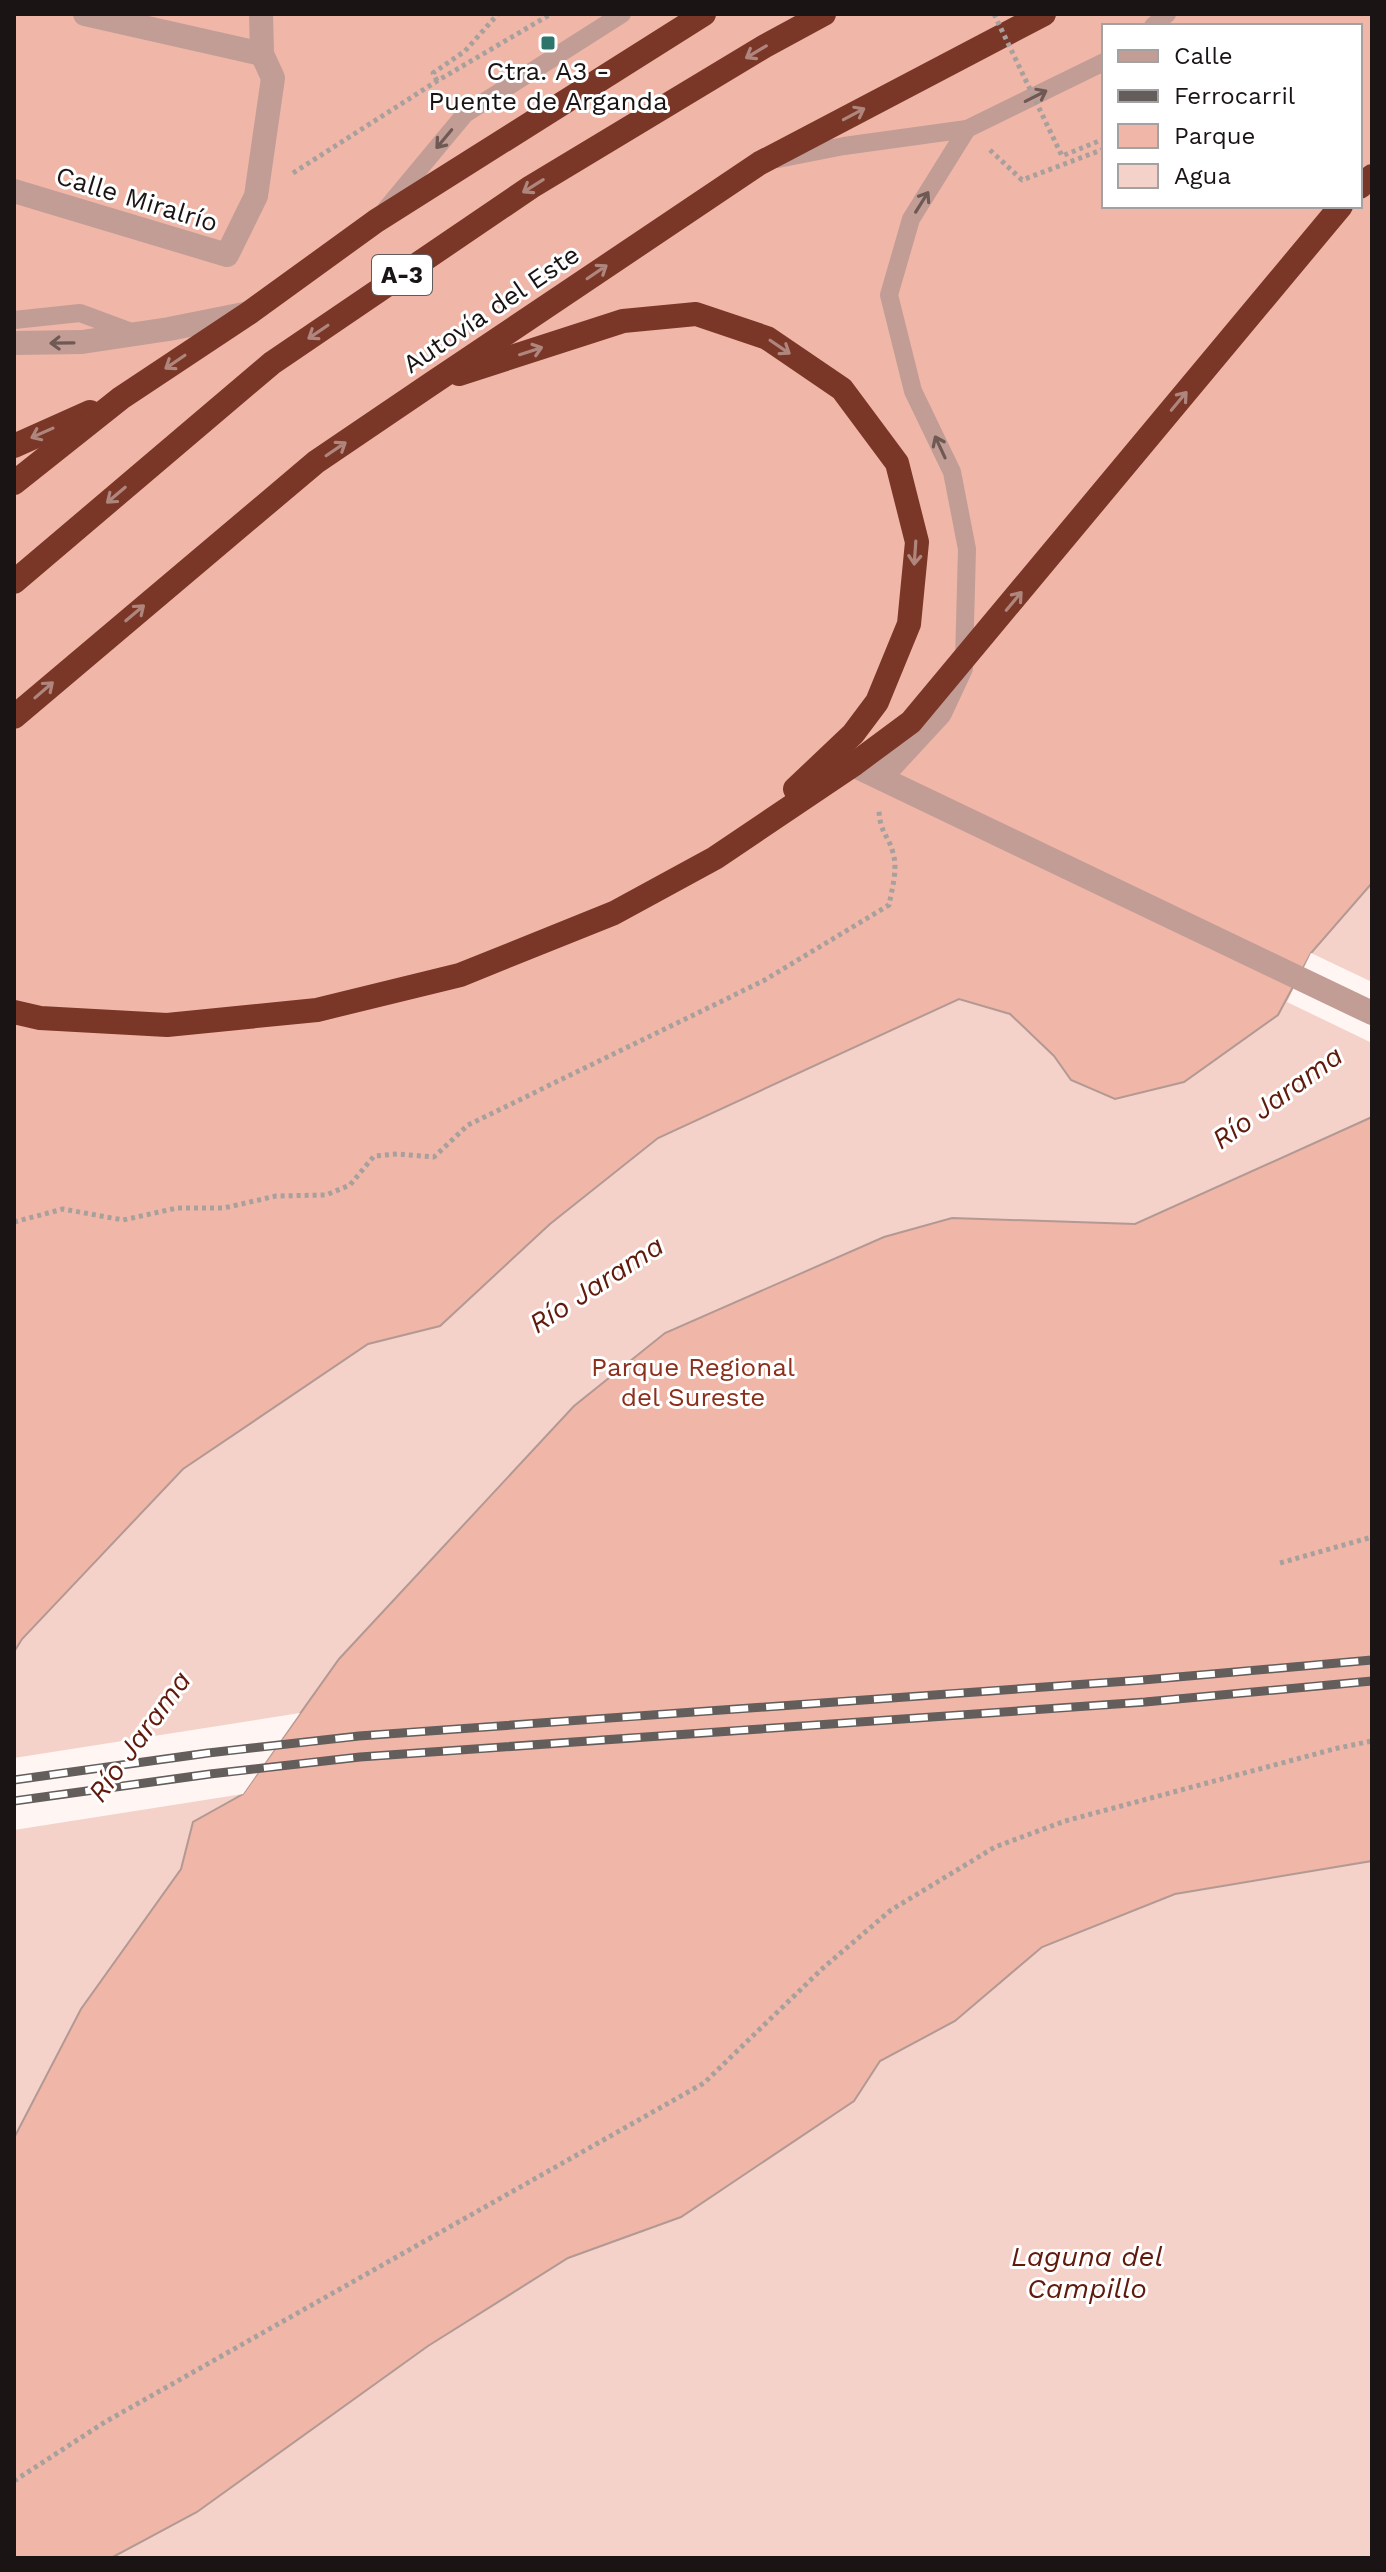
<svg xmlns="http://www.w3.org/2000/svg" width="1386" height="2572" font-family="'Work Sans',sans-serif">
  <style>
    .green { fill: #f0b6a8; fill-rule: evenodd }
    .water { fill: #f4d2ca; stroke: #b39993; stroke-width: 2 }
    .pier { fill: #fff5f2 }
    .lines { fill: none; stroke-linecap: round; stroke-linejoin: round }
    .path { stroke: #a8a09d; stroke-width: 5; stroke-dasharray: 4 4; stroke-linecap: butt }
    .lane { stroke: #c19d95; stroke-width: 18 }
    .street { stroke: #c19d95; stroke-width: 24 }
    .highway { stroke: #7a3627; stroke-width: 24 }
    .rail-casing { stroke: #635d5b; stroke-width: 9 }
    .rail { stroke: #fff; stroke-width: 6; stroke-dasharray: 18; stroke-linecap: butt }
    .path-bridge { stroke: #a8a09d; stroke-width: 5; stroke-dasharray: 4 4; stroke-linecap: butt }
    .oneway { stroke: #af867d }
    .oneway2 { stroke: #6e5954 }
    .poi-dot { fill: #2d746a; stroke: #fff; stroke-width: 3 }
    .labels { text-anchor: middle; stroke-width: 6; stroke-linejoin: round; paint-order: stroke }
    .shield { fill: #fff; stroke: #5f5b5a; stroke-width: 2 }
    .shield-label { font-size: 24px; font-weight: bold; fill: #1a1514 }
    .poi-label { font-size: 26px; fill: #1a1514; stroke: #fff }
    .street-label { font-size: 26px; fill: #1a1514; stroke: #fff }
    .park-label { font-size: 26px; fill: #8c2f1c; stroke: #fff }
    .water-label { font-size: 28px; font-style: italic; fill: #601a0c; stroke: #fff }
  </style>
  <rect width="100%" height="100%" fill="#fff5f2"/>
  <!-- green -->
  <path class="green" d="M 14,14 L 1372,14 L 1372,2558 L 14,2558 ZM 1104,26 L 1360,26 L 1360,206 L 1104,206 Z"/>
  <!-- water -->
  <g class="water">
    <path d="M 1372,883 L 1372,1117 L 1135,1224 L 952,1218 L 884,1237 L 665,1333 L 574,1406 L 339,1659 L 243,1794 L 193,1822 L 181,1869 L 81,2009 L 14,2138 L 14,1652 L 22,1639 L 183,1469 L 368,1344 L 440,1326 L 550,1224 L 658,1138 L 959,999 L 1010,1014 L 1054,1056 L 1071,1080 L 1115,1099 L 1184,1082 L 1278,1015 L 1311,953 Z"/>
    <path d="M 1372,1861 L 1372,2558 L 111,2558 L 197,2512 L 428,2346 L 568,2258 L 681,2217 L 854,2101 L 880,2061 L 955,2021 L 1042,1947 L 1175,1894 Z"/>
  </g>
  <!-- pier -->
  <g class="pier">
    <path d="M 1311,953 L 1372,982 L 1372,1043 L 1287,1002 Z"/>
    <path d="M 300,1713 L 243,1794 L 14,1830 L 14,1758 Z"/>
  </g>
  <g class="lines">
    <!-- path -->
    <g class="path">
      <path d="M 437,81 L 433,73 L 465,51 L 498,14"/>
      <path d="M 990,150 L 1022,180 L 1104,149"/>
      <path d="M 293,173 L 437,81 L 551,14"/>
      <path d="M 14,1222 L 63,1209 L 123,1220 L 177,1208 L 224,1208 L 276,1196 L 326,1195 L 350,1185 L 374,1156 L 397,1154 L 434,1157 L 468,1125 L 763,981 L 889,905 C 892,889 898,869 893,853 C 889,836 880,833 879,811"/>
      <path d="M 1280,1563 L 1372,1537"/>
      <path d="M 14,2481 L 105,2422 L 704,2083 L 823,1968 L 891,1910 L 995,1847 L 1065,1821 L 1338,1748 L 1372,1741"/>
    </g>
    <!-- lane -->
    <g class="lane">
      <path d="M 1153,26 L 1167,14"/>
      <path d="M 778,159 L 844,146 L 967,129 L 1104,62"/>
      <path d="M 386,209 L 465,114 L 622,14"/>
      <path d="M 14,320 L 80,313 L 134,333"/>
      <path d="M 964,661 L 967,549 L 952,472 L 913,391 L 889,295 L 911,219 L 967,129"/>
    </g>
    <!-- street -->
    <g class="street">
      <path d="M 85,14 L 262,54"/>
      <path d="M 14,191 L 227,255 L 256,196 L 273,78 L 262,54 L 261,14"/>
      <path d="M 14,343 L 82,342 L 169,329 L 249,313"/>
      <path d="M 961,668 L 940,713 L 893,764 L 853,765 L 1372,1013"/>
    </g>
    <!-- highway -->
    <g class="highway">
      <path d="M 1360,187 L 1372,176"/>
      <path d="M 459,374 L 623,321 L 696,314 L 767,338 L 842,389 L 897,463 L 917,542 L 909,624 L 877,702 L 853,734 L 795,789"/>
      <path d="M 14,446 L 90,412"/>
      <path d="M 14,483 L 121,398 L 249,313 L 376,221 L 704,14"/>
      <path d="M 14,582 L 272,363 L 531,187 L 765,46 L 824,14"/>
      <path d="M 14,717 L 316,462 L 431,384 L 760,163 L 1044,14"/>
      <path d="M 14,1012 L 40,1018 L 167,1025 L 317,1010 L 460,975 L 614,913 L 715,858 L 853,765 L 911,722 L 1341,206"/>
    </g>
    <defs>
      <g id="rail">
        <path d="M 14,1780 L 208,1753 L 359,1736 L 1143,1680 L 1372,1660"/>
        <path d="M 14,1801 L 210,1774 L 360,1757 L 1145,1702 L 1372,1681"/>
      </g>
    </defs>
    <!-- rail casing -->
    <use href="#rail" class="rail-casing"/>
    <!-- rail -->
    <use href="#rail" class="rail"/>
    <!-- path-bridge -->
    <path class="path-bridge" d="M 994,14 L 1062,156 L 1104,139"/>
  </g>
  <!-- one-way arrows -->
  <defs><path id="oneway-shaft" d="M-6 0H5M1.5-3L5.5 0L1.5 3" fill="none" stroke-width="1.6" stroke-linecap="round" stroke-linejoin="round" transform="scale(2)"/></defs>
  <g class="oneway">
    <use href="#oneway-shaft" transform="translate(756 52) rotate(149)"/>
    <use href="#oneway-shaft" transform="translate(854 114) rotate(-28)"/>
    <use href="#oneway-shaft" transform="translate(533 186) rotate(148)"/>
    <use href="#oneway-shaft" transform="translate(597 272) rotate(-34)"/>
    <use href="#oneway-shaft" transform="translate(318 332) rotate(146)"/>
    <use href="#oneway-shaft" transform="translate(780 347) rotate(34)"/>
    <use href="#oneway-shaft" transform="translate(531 351) rotate(-18)"/>
    <use href="#oneway-shaft" transform="translate(175 362) rotate(146)"/>
    <use href="#oneway-shaft" transform="translate(1179 401) rotate(-50)"/>
    <use href="#oneway-shaft" transform="translate(42 433) rotate(156)"/>
    <use href="#oneway-shaft" transform="translate(336 449) rotate(-34)"/>
    <use href="#oneway-shaft" transform="translate(116 495) rotate(140)"/>
    <use href="#oneway-shaft" transform="translate(915 553) rotate(94)"/>
    <use href="#oneway-shaft" transform="translate(1014 601) rotate(-50)"/>
    <use href="#oneway-shaft" transform="translate(135 613) rotate(-40)"/>
    <use href="#oneway-shaft" transform="translate(44 690) rotate(-41)"/>
  </g>
  <g class="oneway2">
    <use href="#oneway-shaft" transform="translate(1036 96) rotate(-27)"/>
    <use href="#oneway-shaft" transform="translate(444 139) rotate(130)"/>
    <use href="#oneway-shaft" transform="translate(922 202) rotate(-58)"/>
    <use href="#oneway-shaft" transform="translate(62 343) rotate(179)"/>
    <use href="#oneway-shaft" transform="translate(940 447) rotate(-115)"/>
  </g>
  <!-- markers -->
  <rect class="poi-dot" x="540" y="35" width="16" height="16" rx="4"/>
  <g class="labels">
    <!-- shield labels -->
    <rect class="shield" x="372" y="255" width="60" height="40" rx="6"/>
    <g class="shield-label">
      <text x="402" y="283">A-3</text>
    </g>
    <!-- poi labels -->
    <g class="poi-label">
      <text x="548" y="80">Ctra. A3 -<tspan x="548" dy="30">Puente de Arganda</tspan></text>
    </g>
    <!-- street labels -->
    <g class="street-label">
      <text transform="translate(137 199) rotate(17)" y="9">Calle Miralrío</text>
      <text transform="translate(491 309) rotate(-34)" y="9">Autovía del Este</text>
    </g>
    <!-- park labels -->
    <g class="park-label">
      <text x="693" y="1376">Parque Regional<tspan x="693" dy="30">del Sureste</tspan></text>
    </g>
    <!-- water labels -->
    <g class="water-label">
      <text transform="translate(1277 1097) rotate(-36)" y="10">Río Jarama</text>
      <text transform="translate(596 1284) rotate(-33)" y="10">Río Jarama</text>
      <text transform="translate(139 1736) rotate(-54)" y="10">Río Jarama</text>
      <text x="1087" y="2266">Laguna del<tspan x="1087" dy="32">Campillo</tspan></text>
    </g>
  </g>
  <!-- border -->
  <rect width="1386" height="2572" fill="none" stroke="#1a1514" stroke-width="32"/>
  <!-- legend -->
  <rect x="1102" y="24" width="260" height="184" fill="#ffffff" stroke="#a3a1a1" stroke-width="2"/>
  <rect x="1118" y="50" width="40" height="12" fill="#c19d95" stroke="#a3a1a1" stroke-width="2"/>
  <text x="1174" y="64" font-size="24" fill="#1a1514">Calle</text>
  <rect x="1118" y="90" width="40" height="12" fill="#635d5b" stroke="#a3a1a1" stroke-width="2"/>
  <text x="1174" y="104" font-size="24" fill="#1a1514">Ferrocarril</text>
  <rect x="1118" y="124" width="40" height="24" fill="#f0b6a8" stroke="#a3a1a1" stroke-width="2"/>
  <text x="1174" y="144" font-size="24" fill="#1a1514">Parque</text>
  <rect x="1118" y="164" width="40" height="24" fill="#f4d2ca" stroke="#a3a1a1" stroke-width="2"/>
  <text x="1174" y="184" font-size="24" fill="#1a1514">Agua</text>
</svg>
